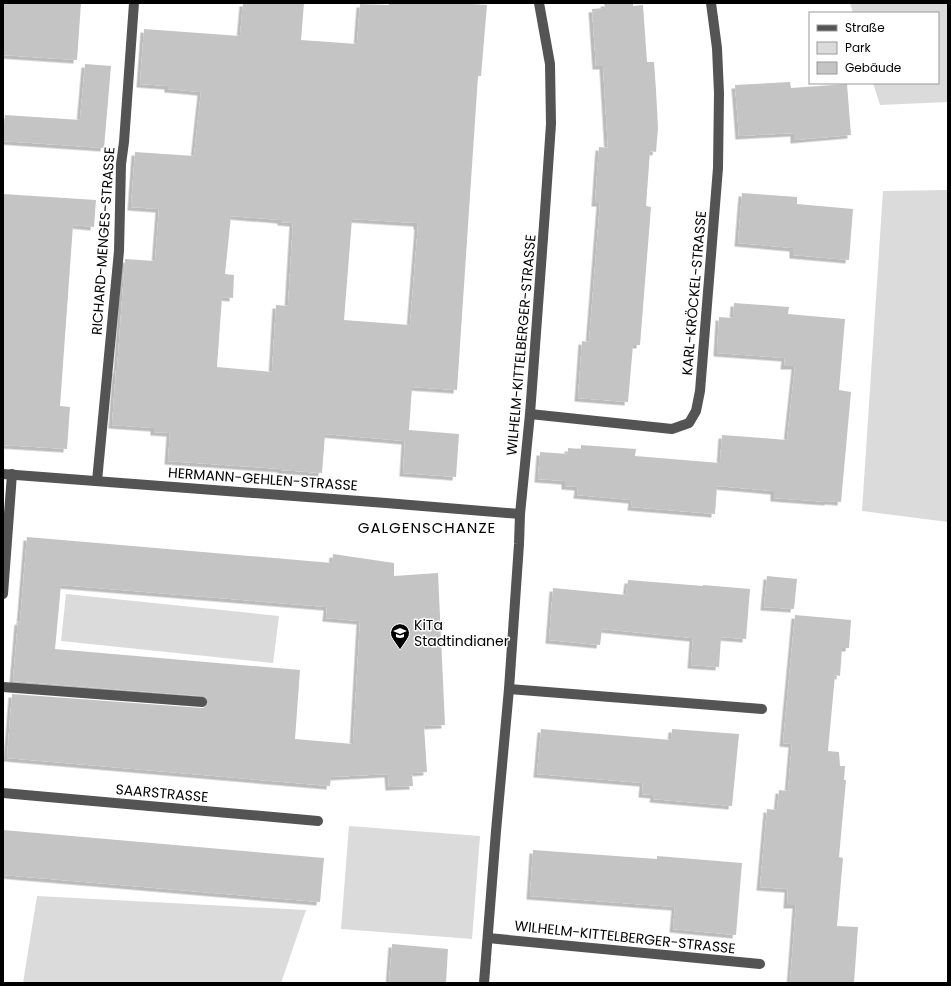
<svg xmlns="http://www.w3.org/2000/svg" width="951" height="986" font-family="Poppins,sans-serif">
  <style>
    .green { fill: #dbdbdb }
    .building { fill: #c4c4c4; fill-rule: evenodd; filter: url(#shadow) }
    .lines { fill: none; stroke-linecap: round; stroke-linejoin: round }
    .minor { stroke: #545454; stroke-width: 10 }
    .labels { text-anchor: middle; stroke-width: 3; stroke-linejoin: round; paint-order: stroke }
    .street-label { font-size: 14px; fill: #000; stroke: #fff }
    .poi-label { font-size: 14px; fill: #000; stroke: #fff; text-anchor: start }
    .neighbourhood-label { font-size: 15px; letter-spacing: 1px; fill: #000; stroke: #fff }
  </style>
  <defs>
    <filter id="shadow"><feDropShadow dx="-3.5" dy="3.5" stdDeviation="0" flood-color="#0004"/></filter>
  </defs>
  <rect width="100%" height="100%" fill="#fff"/>
  <!-- green -->
  <g class="green">
    <path d="M 850,3 L 948,3 L 948,102 L 880,105 L 873,83 L 938,83 L 938,13 L 853,13 Z"/>
    <path d="M 948,190 L 948,522 L 862,511 L 883,191 Z"/>
    <path d="M 66,594 L 279,616 L 273,663 L 61,641 Z"/>
    <path d="M 349,826 L 480,836 L 472,939 L 341,929 Z"/>
    <path d="M 37,896 L 306,910 L 281,983 L 23,983 Z"/>
  </g>
  <!-- building -->
  <g class="building">
    <path d="M 3,3 L 81,3 L 77,60 L 3,55 Z"/>
    <path d="M 243,3 L 304,3 L 301,40 L 357,44 L 360,4 L 389,5 L 389,3 L 457,3 L 487,5 L 481,76 L 478,76 L 457,390 L 412,387 L 409,430 L 459,434 L 456,477 L 403,473 L 405,441 L 325,434 L 322,473 L 281,470 L 281,469 L 168,461 L 170,433 L 154,432 L 154,428 L 112,425 L 116,370 L 117,370 L 125,259 L 155,261 L 159,209 L 131,207 L 135,152 L 194,156 L 201,92 L 168,89 L 168,86 L 140,84 L 144,29 L 240,36 ZM 231,216 L 281,220 L 281,222 L 293,223 L 288,306 L 276,305 L 272,372 L 217,367 L 222,297 L 233,298 L 234,275 L 225,274 ZM 352,219 L 417,223 L 417,226 L 418,226 L 410,325 L 344,320 Z"/>
    <path d="M 604,3 L 633,3 L 633,6 L 643,5 L 647,62 L 654,62 L 656,90 L 658,128 L 656,152 L 650,151 L 646,206 L 651,207 L 640,345 L 633,345 L 628,402 L 578,398 L 582,341 L 589,342 L 600,203 L 595,203 L 599,147 L 608,148 L 603,66 L 596,66 L 592,9 L 605,8 Z"/>
    <path d="M 85,64 L 111,66 L 104,148 L 3,141 L 5,115 L 80,120 Z"/>
    <path d="M 790,82 L 791,88 L 847,84 L 851,135 L 794,140 L 794,133 L 739,136 L 735,85 Z"/>
    <path d="M 742,193 L 797,197 L 797,204 L 853,209 L 849,260 L 793,255 L 793,248 L 738,243 Z"/>
    <path d="M 3,194 L 96,200 L 94,227 L 73,225 L 60,406 L 70,407 L 67,449 L 3,445 Z"/>
    <path d="M 734,303 L 789,307 L 788,314 L 845,319 L 839,390 L 851,392 L 841,502 L 828,501 L 828,502 L 774,498 L 774,491 L 717,486 L 715,514 L 631,507 L 632,500 L 577,495 L 578,487 L 565,486 L 565,481 L 538,479 L 540,452 L 568,454 L 568,448 L 581,449 L 581,445 L 636,449 L 635,456 L 720,463 L 722,435 L 787,440 L 795,366 L 784,366 L 785,358 L 717,353 L 719,317 L 733,318 Z"/>
    <path d="M 27,537 L 332,563 L 333,554 L 394,563 L 394,576 L 438,573 L 445,725 L 424,726 L 427,772 L 412,773 L 413,786 L 389,787 L 388,774 L 331,777 L 330,786 L 7,758 L 12,694 L 202,708 L 205,708 L 208,703 L 208,699 L 205,696 L 202,696 L 13,681 L 13,680 L 18,621 L 20,622 ZM 61,585 L 327,607 L 326,618 L 360,621 L 353,744 L 295,739 L 300,670 L 55,649 Z"/>
    <path d="M 767,576 L 797,579 L 794,609 L 764,607 Z"/>
    <path d="M 628,580 L 703,586 L 703,585 L 750,589 L 746,639 L 721,637 L 719,667 L 691,665 L 693,638 L 602,629 L 600,645 L 549,640 L 553,588 L 626,595 Z"/>
    <path d="M 795,615 L 851,620 L 849,648 L 842,648 L 840,676 L 835,675 L 828,751 L 839,752 L 840,766 L 845,766 L 844,780 L 846,780 L 839,857 L 843,858 L 837,926 L 858,927 L 854,983 L 790,983 L 796,905 L 787,905 L 788,889 L 760,887 L 767,809 L 777,810 L 779,790 L 788,791 L 792,744 L 783,743 Z"/>
    <path d="M 541,729 L 671,740 L 672,729 L 739,734 L 732,806 L 653,799 L 654,795 L 642,794 L 643,783 L 537,774 Z"/>
    <path d="M 3,830 L 324,858 L 320,902 L 3,875 Z"/>
    <path d="M 533,850 L 657,859 L 657,856 L 742,863 L 736,935 L 673,929 L 675,907 L 530,896 Z"/>
    <path d="M 392,944 L 448,949 L 446,983 L 389,983 Z"/>
  </g>
  <g class="lines">
    <!-- minor -->
    <g class="minor">
      <path d="M 530,414 L 672,429 L 689,423 L 696,411 L 700,391 L 718,168 L 719,93 L 717,48 L 711,3"/>
      <path d="M 3,474 L 386,503 L 520,514"/>
      <path d="M 97,481 L 119,251 L 121,164 L 124,142 L 134,3"/>
      <path d="M 3,594 L 12,474"/>
      <path d="M 3,687 L 202,702"/>
      <path d="M 509,689 L 762,709"/>
      <path d="M 3,793 L 318,821"/>
      <path d="M 488,938 L 760,964"/>
      <path d="M 484,983 L 496,831 L 509,689 L 519,544 L 520,514 L 530,414 L 545,211 L 551,124 L 550,64 L 539,3"/>
    </g>
  </g>
  <!-- icons -->
  <defs>
    <symbol id="school-pin" viewBox="-11 -11 22 30"><path d="M0 17L-7.5 6A9.5 9.5 0 1 1 7.5 6Z" fill="#000" stroke="#fff"/><path d="M0-5L7-2L0 1L-7-2ZM-4 1L0 2.5L4 1V4Q0 6-4 4Z" fill="#fff"/></symbol>
  </defs>
  <g fill-rule="evenodd">
    <use href="#school-pin" x="389" y="622" width="22" height="30"/>
  </g>
  <g class="labels">
    <!-- street labels -->
    <g class="street-label">
      <text transform="translate(103 241) rotate(-86)" y="5">RICHARD-MENGES-STRASSE</text>
      <text transform="translate(694 293) rotate(-85)" y="5">KARL-KRÖCKEL-STRASSE</text>
      <text transform="translate(521 345) rotate(-85)" y="5">WILHELM-KITTELBERGER-STRASSE</text>
      <text transform="translate(263 479) rotate(4)" y="5">HERMANN-GEHLEN-STRASSE</text>
      <text transform="translate(162 793) rotate(5)" y="5">SAARSTRASSE</text>
      <text transform="translate(625 937) rotate(6)" y="5">WILHELM-KITTELBERGER-STRASSE</text>
    </g>
    <!-- poi labels -->
    <g class="poi-label">
      <text x="414" y="630">KiTa<tspan x="414" dy="16">Stadtindianer</tspan></text>
    </g>
    <!-- neighbourhood labels -->
    <g class="neighbourhood-label">
      <text x="427" y="533">GALGENSCHANZE</text>
    </g>
  </g>
  <!-- border -->
  <rect width="951" height="986" fill="none" stroke="#000000" stroke-width="8"/>
  <!-- legend -->
  <rect x="809" y="12" width="130" height="72" fill="#ffffff" stroke="#999999"/>
  <rect x="817" y="25" width="20" height="6" fill="#545454" stroke="#999999"/>
  <text x="845" y="32" font-size="12" fill="#000000">Straße</text>
  <rect x="817" y="42" width="20" height="12" fill="#dbdbdb" stroke="#999999"/>
  <text x="845" y="52" font-size="12" fill="#000000">Park</text>
  <rect x="817" y="62" width="20" height="12" fill="#c4c4c4" stroke="#999999"/>
  <text x="845" y="72" font-size="12" fill="#000000">Gebäude</text>
</svg>
